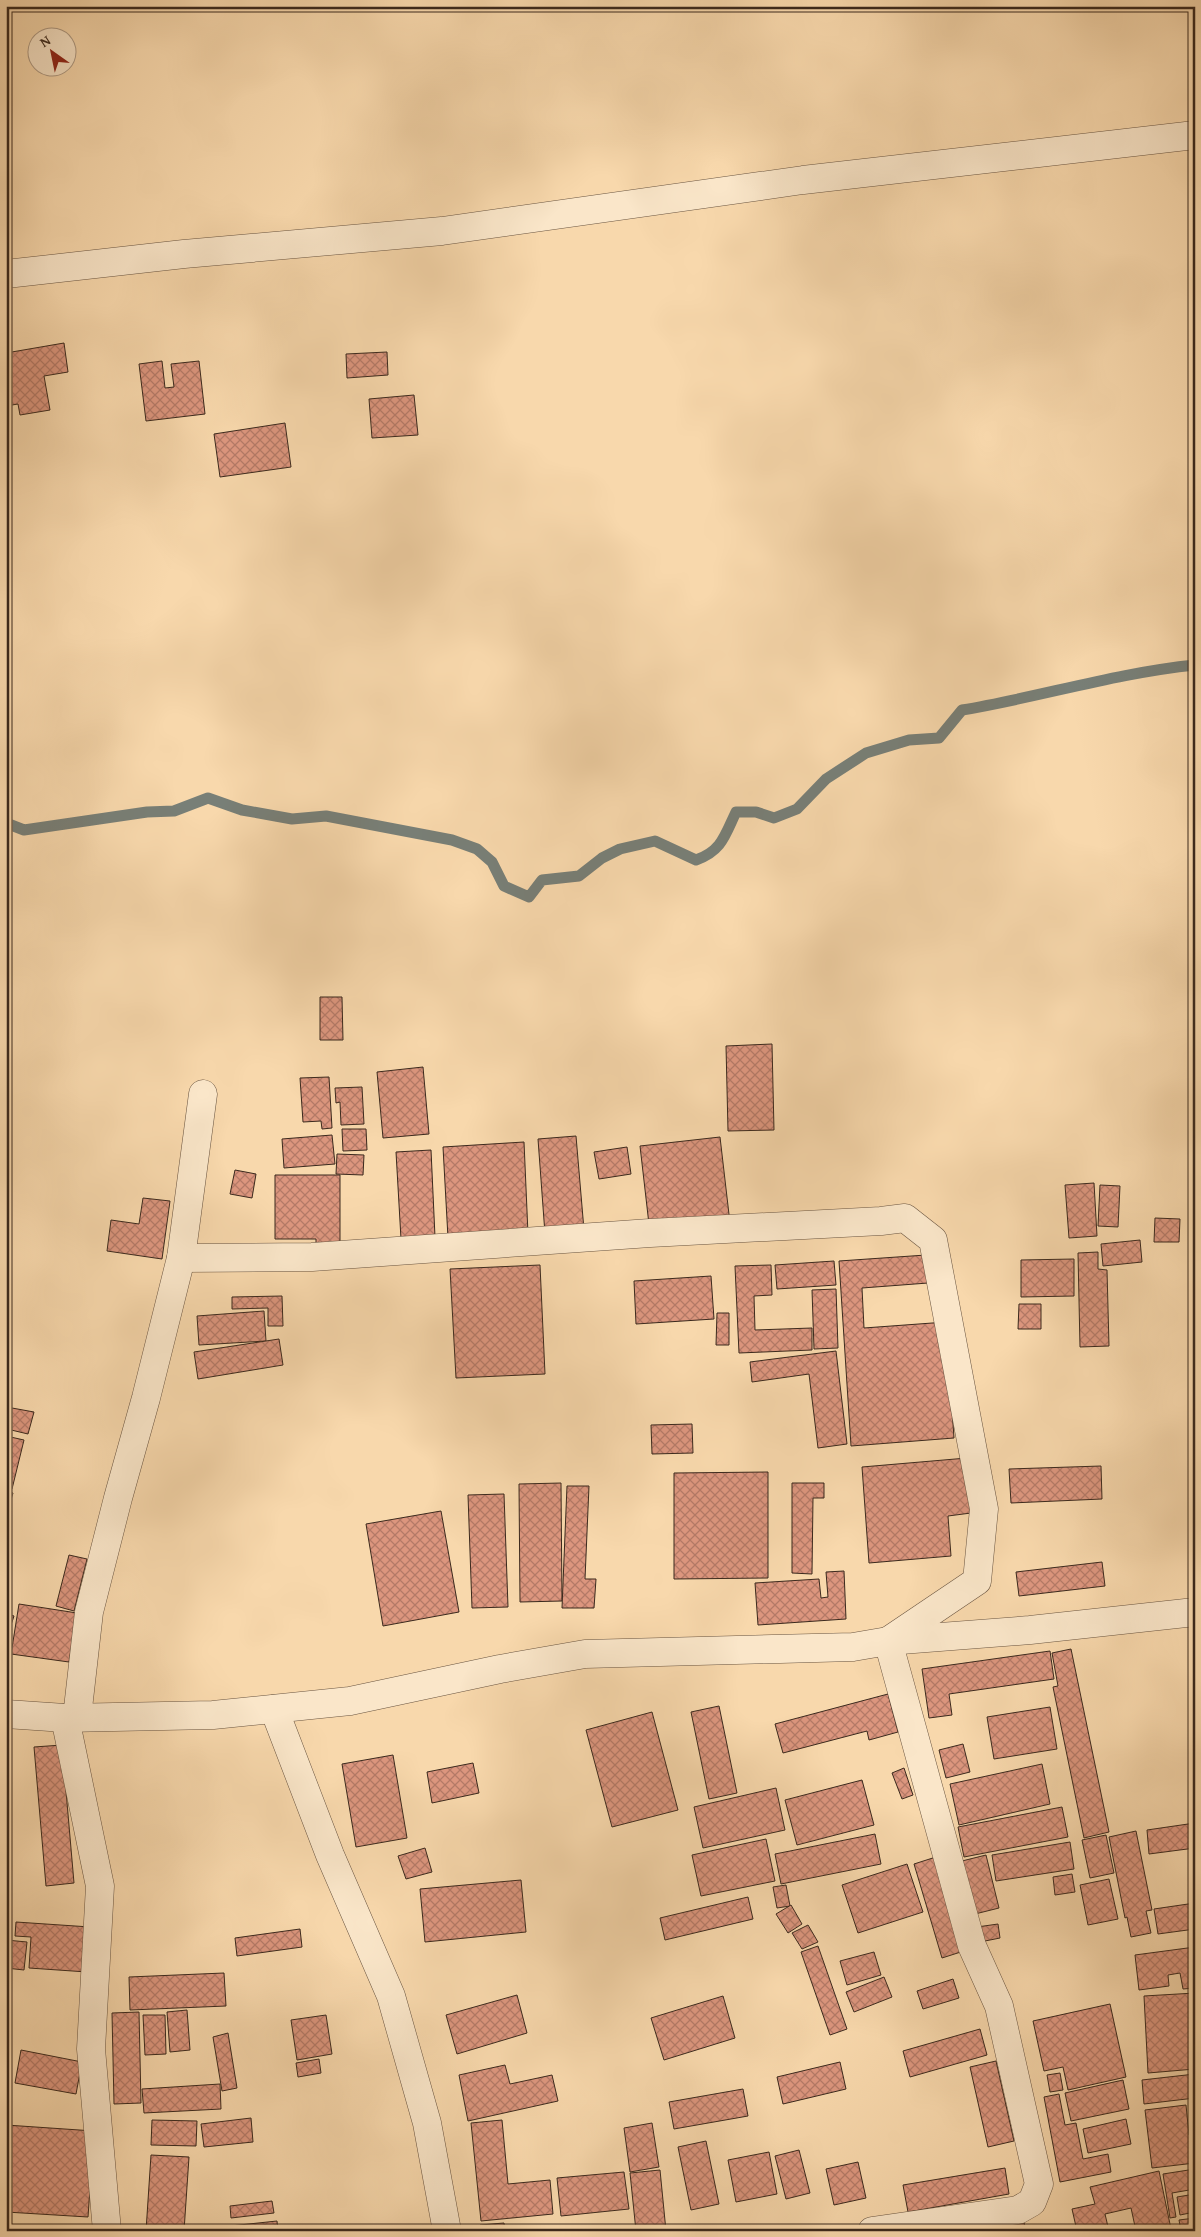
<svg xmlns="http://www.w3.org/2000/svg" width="1201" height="2237" font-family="'Gentium Book Plus',serif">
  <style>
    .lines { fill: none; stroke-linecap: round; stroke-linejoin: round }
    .stream { stroke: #787f77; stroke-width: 11 }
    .building { fill: url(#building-cross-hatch); stroke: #3b291d }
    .minor-casing { stroke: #6a5541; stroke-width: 29 }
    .minor { stroke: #fae6c9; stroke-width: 28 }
  </style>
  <defs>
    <pattern id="building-cross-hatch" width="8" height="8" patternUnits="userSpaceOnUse" patternTransform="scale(1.25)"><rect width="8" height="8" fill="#dc967e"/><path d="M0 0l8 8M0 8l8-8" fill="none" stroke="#b47a67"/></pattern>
  </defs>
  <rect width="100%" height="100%" fill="#f8d8ac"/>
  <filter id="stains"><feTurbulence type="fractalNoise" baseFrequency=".004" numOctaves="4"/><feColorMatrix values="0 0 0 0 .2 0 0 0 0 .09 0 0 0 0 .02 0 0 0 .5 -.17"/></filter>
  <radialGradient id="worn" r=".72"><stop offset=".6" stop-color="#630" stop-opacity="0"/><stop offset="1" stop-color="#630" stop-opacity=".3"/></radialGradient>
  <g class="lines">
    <!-- stream -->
    <path class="stream" d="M 6,823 L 24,830 L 147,812 L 174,811 L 208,798 L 242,810 L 292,819 L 326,816 L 452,840 L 477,849 L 492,862 L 504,886 L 529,897 L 542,880 L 579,876 L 602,858 L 620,849 L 655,841 L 696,860 C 722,851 725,835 736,812 L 756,812 L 774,818 L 797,809 L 826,779 L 866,753 L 909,740 L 939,738 L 962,710 C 1040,697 1116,673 1195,665"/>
  </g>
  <!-- building -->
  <g class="building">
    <path d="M 64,343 L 68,372 L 44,376 L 50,410 L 20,415 L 18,404 L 6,406 L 6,353 Z"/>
    <path d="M 387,352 L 388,375 L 347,378 L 346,354 Z"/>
    <path d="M 162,361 L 165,388 L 174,387 L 171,364 L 199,361 L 205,414 L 146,421 L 139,364 Z"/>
    <path d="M 414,395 L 418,435 L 372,438 L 369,399 Z"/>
    <path d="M 285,423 L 291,467 L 220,477 L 214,434 Z"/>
    <path d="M 320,997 L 342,997 L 343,1040 L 320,1040 Z"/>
    <path d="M 772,1044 L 774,1130 L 728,1131 L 726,1046 Z"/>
    <path d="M 423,1067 L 429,1134 L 383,1138 L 377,1072 Z"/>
    <path d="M 329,1077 L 332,1128 L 322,1129 L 321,1121 L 303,1122 L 300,1078 Z"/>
    <path d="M 362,1087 L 364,1124 L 341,1125 L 340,1102 L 336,1103 L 335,1088 Z"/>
    <path d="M 342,1129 L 366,1129 L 367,1150 L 343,1151 Z"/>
    <path d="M 332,1135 L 335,1164 L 284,1168 L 282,1139 Z"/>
    <path d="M 576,1136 L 584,1230 L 545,1234 L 538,1139 Z"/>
    <path d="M 720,1137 L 730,1223 L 650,1233 L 640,1146 Z"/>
    <path d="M 524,1142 L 528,1234 L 448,1238 L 443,1147 Z"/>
    <path d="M 627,1147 L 631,1174 L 599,1179 L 594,1152 Z"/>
    <path d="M 431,1150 L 435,1237 L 401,1239 L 396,1152 Z"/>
    <path d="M 337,1154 L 364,1155 L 363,1175 L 336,1174 Z"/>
    <path d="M 235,1170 L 256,1174 L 252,1198 L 230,1194 Z"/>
    <path d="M 275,1175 L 340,1175 L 340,1249 L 316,1249 L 316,1239 L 275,1239 Z"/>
    <path d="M 1094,1183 L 1097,1236 L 1069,1238 L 1065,1185 Z"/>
    <path d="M 1100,1185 L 1120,1186 L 1118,1227 L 1098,1226 Z"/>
    <path d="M 143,1198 L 170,1201 L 162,1259 L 107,1251 L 111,1220 L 139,1224 Z"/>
    <path d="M 1155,1218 L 1180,1219 L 1179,1242 L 1154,1242 Z"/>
    <path d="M 1140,1240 L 1142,1262 L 1103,1266 L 1101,1244 Z"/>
    <path d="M 1098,1252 L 1098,1269 L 1107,1270 L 1109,1346 L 1080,1347 L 1078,1253 Z"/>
    <path d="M 926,1255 L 928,1283 L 862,1288 L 864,1328 L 946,1322 L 954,1438 L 851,1446 L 839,1261 Z"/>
    <path d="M 1074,1259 L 1074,1296 L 1021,1297 L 1021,1260 Z"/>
    <path d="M 834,1261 L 836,1285 L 777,1289 L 775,1265 Z"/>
    <path d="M 540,1265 L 545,1374 L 456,1378 L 450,1269 Z"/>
    <path d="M 771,1265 L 772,1295 L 754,1296 L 755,1330 L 812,1328 L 812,1350 L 739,1353 L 735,1266 Z"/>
    <path d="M 711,1276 L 714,1319 L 636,1324 L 634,1281 Z"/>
    <path d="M 836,1289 L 838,1348 L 814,1349 L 812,1290 Z"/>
    <path d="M 282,1296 L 283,1326 L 268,1326 L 268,1308 L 232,1309 L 232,1297 Z"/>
    <path d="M 1019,1304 L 1041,1304 L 1041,1329 L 1018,1329 Z"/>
    <path d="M 264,1311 L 266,1341 L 199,1345 L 197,1316 Z"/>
    <path d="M 717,1313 L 729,1313 L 729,1345 L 716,1345 Z"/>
    <path d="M 279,1339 L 283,1365 L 198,1379 L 194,1352 Z"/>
    <path d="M 836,1351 L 847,1444 L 818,1448 L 809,1374 L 752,1382 L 750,1362 Z"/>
    <path d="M 12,1408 L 34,1412 L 28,1434 L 7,1429 Z"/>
    <path d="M 692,1424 L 693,1453 L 652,1454 L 651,1425 Z"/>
    <path d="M 6,1436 L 24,1440 L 12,1489 L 6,1487 Z"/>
    <path d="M 967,1458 L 971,1513 L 948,1516 L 951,1556 L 869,1563 L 862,1467 Z"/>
    <path d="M 1101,1466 L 1102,1499 L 1011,1503 L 1009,1469 Z"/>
    <path d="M 768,1472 L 768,1578 L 674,1579 L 674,1473 Z"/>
    <path d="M 561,1483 L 562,1601 L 520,1602 L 519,1484 Z"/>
    <path d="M 792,1483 L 824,1483 L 824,1498 L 813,1498 L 812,1574 L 792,1573 Z"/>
    <path d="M 567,1486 L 589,1486 L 585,1579 L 596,1579 L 594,1608 L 562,1608 Z"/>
    <path d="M 6,1491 L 13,1493 L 6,1516 Z"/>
    <path d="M 504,1494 L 508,1607 L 472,1608 L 468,1495 Z"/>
    <path d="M 441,1511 L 459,1612 L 383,1626 L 366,1524 Z"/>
    <path d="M 69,1555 L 87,1559 L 74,1611 L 56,1606 Z"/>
    <path d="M 1102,1562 L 1105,1586 L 1019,1596 L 1016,1572 Z"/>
    <path d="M 844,1571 L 846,1619 L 758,1625 L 755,1583 L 819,1579 L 821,1598 L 828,1597 L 826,1572 Z"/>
    <path d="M 19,1604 L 77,1613 L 69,1662 L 11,1654 Z"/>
    <path d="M 6,1613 L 14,1616 L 6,1640 Z"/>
    <path d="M 1071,1649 L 1109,1832 L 1084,1838 L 1053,1687 L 1058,1686 L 1052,1653 Z"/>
    <path d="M 1050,1651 L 1054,1679 L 949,1694 L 952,1715 L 929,1718 L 922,1669 Z"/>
    <path d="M 888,1694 L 898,1732 L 869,1740 L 867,1731 L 783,1753 L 775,1724 Z"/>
    <path d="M 719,1706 L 737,1793 L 709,1799 L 691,1712 Z"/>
    <path d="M 1050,1707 L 1057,1749 L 994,1759 L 987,1717 Z"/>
    <path d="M 652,1712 L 678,1810 L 612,1827 L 586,1730 Z"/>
    <path d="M 963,1744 L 970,1772 L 946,1778 L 939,1750 Z"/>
    <path d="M 62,1745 L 74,1883 L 46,1886 L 34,1747 Z"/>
    <path d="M 393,1755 L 407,1838 L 356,1847 L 342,1764 Z"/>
    <path d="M 473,1763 L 479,1793 L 432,1803 L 427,1772 Z"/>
    <path d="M 1042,1764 L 1050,1804 L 959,1825 L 950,1784 Z"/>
    <path d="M 904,1768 L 913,1795 L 902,1799 L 892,1773 Z"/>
    <path d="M 862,1780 L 874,1825 L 797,1845 L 785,1800 Z"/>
    <path d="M 776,1788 L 785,1830 L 703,1848 L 694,1807 Z"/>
    <path d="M 1062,1807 L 1068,1837 L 964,1857 L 958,1827 Z"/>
    <path d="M 1195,1823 L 1195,1848 L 1149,1854 L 1147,1830 Z"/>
    <path d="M 1136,1831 L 1152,1910 L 1146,1911 L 1151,1933 L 1131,1937 L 1127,1917 L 1125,1918 L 1109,1837 Z"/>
    <path d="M 875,1834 L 881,1864 L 781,1884 L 775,1854 Z"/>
    <path d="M 1106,1835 L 1114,1873 L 1090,1878 L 1082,1840 Z"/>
    <path d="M 766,1839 L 775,1881 L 701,1896 L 692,1855 Z"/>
    <path d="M 1070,1842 L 1074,1869 L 996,1881 L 992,1855 Z"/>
    <path d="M 425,1848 L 432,1872 L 406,1879 L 398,1856 Z"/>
    <path d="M 986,1855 L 999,1908 L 975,1914 L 962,1861 Z"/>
    <path d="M 939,1856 L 967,1950 L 942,1958 L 914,1864 Z"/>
    <path d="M 907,1864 L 923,1912 L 858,1933 L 842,1885 Z"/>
    <path d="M 1072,1874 L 1075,1892 L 1055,1895 L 1053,1877 Z"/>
    <path d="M 1109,1879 L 1118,1919 L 1088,1925 L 1080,1885 Z"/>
    <path d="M 521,1880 L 526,1932 L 425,1942 L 420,1889 Z"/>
    <path d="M 786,1885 L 790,1906 L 777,1908 L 773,1887 Z"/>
    <path d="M 748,1897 L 753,1919 L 665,1940 L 660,1918 Z"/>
    <path d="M 1195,1903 L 1195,1929 L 1158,1934 L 1154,1909 Z"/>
    <path d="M 791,1905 L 802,1924 L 788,1933 L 776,1914 Z"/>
    <path d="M 16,1922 L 90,1927 L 87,1972 L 29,1968 L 31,1937 L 15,1936 Z"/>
    <path d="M 998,1924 L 1000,1938 L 980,1942 L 977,1927 Z"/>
    <path d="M 808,1925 L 818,1942 L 802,1949 L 792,1933 Z"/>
    <path d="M 300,1929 L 302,1947 L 237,1956 L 235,1938 Z"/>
    <path d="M 6,1940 L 27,1942 L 24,1970 L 6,1968 Z"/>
    <path d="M 818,1946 L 847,2029 L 830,2035 L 801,1952 Z"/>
    <path d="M 1195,1947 L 1195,1988 L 1183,1989 L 1180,1973 L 1168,1975 L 1169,1986 L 1139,1990 L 1135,1955 Z"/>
    <path d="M 874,1952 L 881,1975 L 847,1985 L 840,1961 Z"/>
    <path d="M 224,1973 L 226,2006 L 130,2010 L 129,1977 Z"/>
    <path d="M 884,1977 L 892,1997 L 854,2012 L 846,1992 Z"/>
    <path d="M 953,1979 L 959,1998 L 923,2009 L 917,1991 Z"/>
    <path d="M 1195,1993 L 1195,2069 L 1148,2073 L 1144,1996 Z"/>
    <path d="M 517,1995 L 527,2033 L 457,2054 L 446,2015 Z"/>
    <path d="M 723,1996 L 735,2038 L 664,2060 L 651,2018 Z"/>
    <path d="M 1110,2004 L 1126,2077 L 1068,2090 L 1063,2067 L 1044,2071 L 1033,2021 Z"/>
    <path d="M 187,2010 L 190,2050 L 170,2052 L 167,2012 Z"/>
    <path d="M 139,2012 L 141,2103 L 114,2104 L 112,2013 Z"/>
    <path d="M 143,2015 L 165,2015 L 166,2054 L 145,2055 Z"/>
    <path d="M 326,2015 L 332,2054 L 297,2060 L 291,2020 Z"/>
    <path d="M 980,2029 L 987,2055 L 910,2077 L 903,2051 Z"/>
    <path d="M 228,2033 L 237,2088 L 222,2091 L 213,2037 Z"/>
    <path d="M 21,2050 L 82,2062 L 76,2094 L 15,2083 Z"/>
    <path d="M 319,2059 L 321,2073 L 298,2077 L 296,2063 Z"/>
    <path d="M 996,2061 L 1014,2141 L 988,2147 L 970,2067 Z"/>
    <path d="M 840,2062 L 846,2089 L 783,2104 L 777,2077 Z"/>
    <path d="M 505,2065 L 510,2084 L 552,2075 L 558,2101 L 468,2121 L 459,2075 Z"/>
    <path d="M 1060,2073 L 1063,2090 L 1050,2092 L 1047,2075 Z"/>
    <path d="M 1195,2074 L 1195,2098 L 1144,2104 L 1142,2080 Z"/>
    <path d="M 1123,2080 L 1129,2109 L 1071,2121 L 1065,2093 Z"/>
    <path d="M 220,2084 L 221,2109 L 144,2113 L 142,2089 Z"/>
    <path d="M 743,2089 L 748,2116 L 674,2129 L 669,2102 Z"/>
    <path d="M 1059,2094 L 1065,2125 L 1076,2123 L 1083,2159 L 1108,2154 L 1111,2172 L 1060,2182 L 1044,2097 Z"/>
    <path d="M 1186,2105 L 1189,2135 L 1195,2134 L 1195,2163 L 1152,2168 L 1145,2110 Z"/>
    <path d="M 251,2118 L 253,2142 L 204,2147 L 201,2124 Z"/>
    <path d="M 1126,2119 L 1131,2144 L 1088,2153 L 1083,2129 Z"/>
    <path d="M 152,2120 L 197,2121 L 196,2146 L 151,2145 Z"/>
    <path d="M 502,2120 L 508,2184 L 550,2180 L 553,2214 L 481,2221 L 471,2123 Z"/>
    <path d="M 652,2123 L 659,2167 L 630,2172 L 624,2128 Z"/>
    <path d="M 6,2125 L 94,2131 L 88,2217 L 6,2212 Z"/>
    <path d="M 706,2141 L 719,2204 L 691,2210 L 678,2147 Z"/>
    <path d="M 799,2150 L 810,2193 L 786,2199 L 775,2156 Z"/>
    <path d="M 769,2152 L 777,2194 L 736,2202 L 728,2160 Z"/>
    <path d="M 151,2155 L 189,2157 L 184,2231 L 146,2231 Z"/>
    <path d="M 858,2162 L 866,2198 L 834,2205 L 826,2169 Z"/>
    <path d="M 1005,2168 L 1009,2194 L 908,2212 L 903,2185 Z"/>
    <path d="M 1195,2169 L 1195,2189 L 1172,2193 L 1176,2217 L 1170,2218 L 1163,2174 Z"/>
    <path d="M 660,2170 L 666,2231 L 636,2231 L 630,2173 Z"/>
    <path d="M 1159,2171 L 1171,2229 L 1162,2231 L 1136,2231 L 1131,2208 L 1105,2214 L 1109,2231 L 1077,2231 L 1072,2209 L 1095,2204 L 1090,2187 Z"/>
    <path d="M 624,2172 L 629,2209 L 561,2216 L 557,2178 Z"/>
    <path d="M 1195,2194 L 1195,2212 L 1180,2215 L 1177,2197 Z"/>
    <path d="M 272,2201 L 274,2213 L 231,2218 L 230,2206 Z"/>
    <path d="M 1022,2214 L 1026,2231 L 953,2231 Z"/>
    <path d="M 1195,2218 L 1195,2231 L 1181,2231 L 1179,2220 Z"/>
    <path d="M 277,2221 L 278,2231 L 231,2231 L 230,2226 Z"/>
    <path d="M 504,2223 L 505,2231 L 480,2231 L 480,2225 Z"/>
  </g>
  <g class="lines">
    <defs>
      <g id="minor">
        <path d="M 6,274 L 184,254 L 442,231 L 803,180 L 1195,135"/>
        <path d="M 181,1258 L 312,1257 L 650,1233 L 881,1221 L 905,1218 L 933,1240 L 984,1509 L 977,1581 L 888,1641 L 972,1946 L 999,2006 L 1039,2184 L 1032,2202 L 1018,2210 L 872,2231"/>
        <path d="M 274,1709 L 330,1855 L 391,1996 L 427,2123 L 447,2231"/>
        <path d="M 6,1714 L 65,1718 L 213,1715 L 350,1701 L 500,1669 L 585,1654 L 853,1647 L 888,1641 L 1030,1630 L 1195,1612"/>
        <path d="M 77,1717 L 89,1612 L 118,1498 L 146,1398 L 181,1258 L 203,1094"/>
        <path d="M 65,1718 L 100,1886 L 91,2049 L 107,2231"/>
      </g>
    </defs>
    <!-- minor casing -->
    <use href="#minor" class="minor-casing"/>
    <!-- minor -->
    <use href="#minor" class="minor"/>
  </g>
  <!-- margin -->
  <rect width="1201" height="2237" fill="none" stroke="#f8d8ac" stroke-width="25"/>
  <rect x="8" y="8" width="1186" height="2222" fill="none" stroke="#3b291d" stroke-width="2.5"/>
  <rect x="12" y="12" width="1176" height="2212" fill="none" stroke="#3b291d"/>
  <!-- north arrow -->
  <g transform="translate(52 52) rotate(327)"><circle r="24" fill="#fae6c9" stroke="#ae9a84"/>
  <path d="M0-4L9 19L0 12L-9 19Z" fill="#8f2418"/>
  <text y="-8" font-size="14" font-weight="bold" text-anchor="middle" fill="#3b291d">N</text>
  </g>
  <rect width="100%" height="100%" filter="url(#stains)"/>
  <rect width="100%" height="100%" fill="url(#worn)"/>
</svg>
